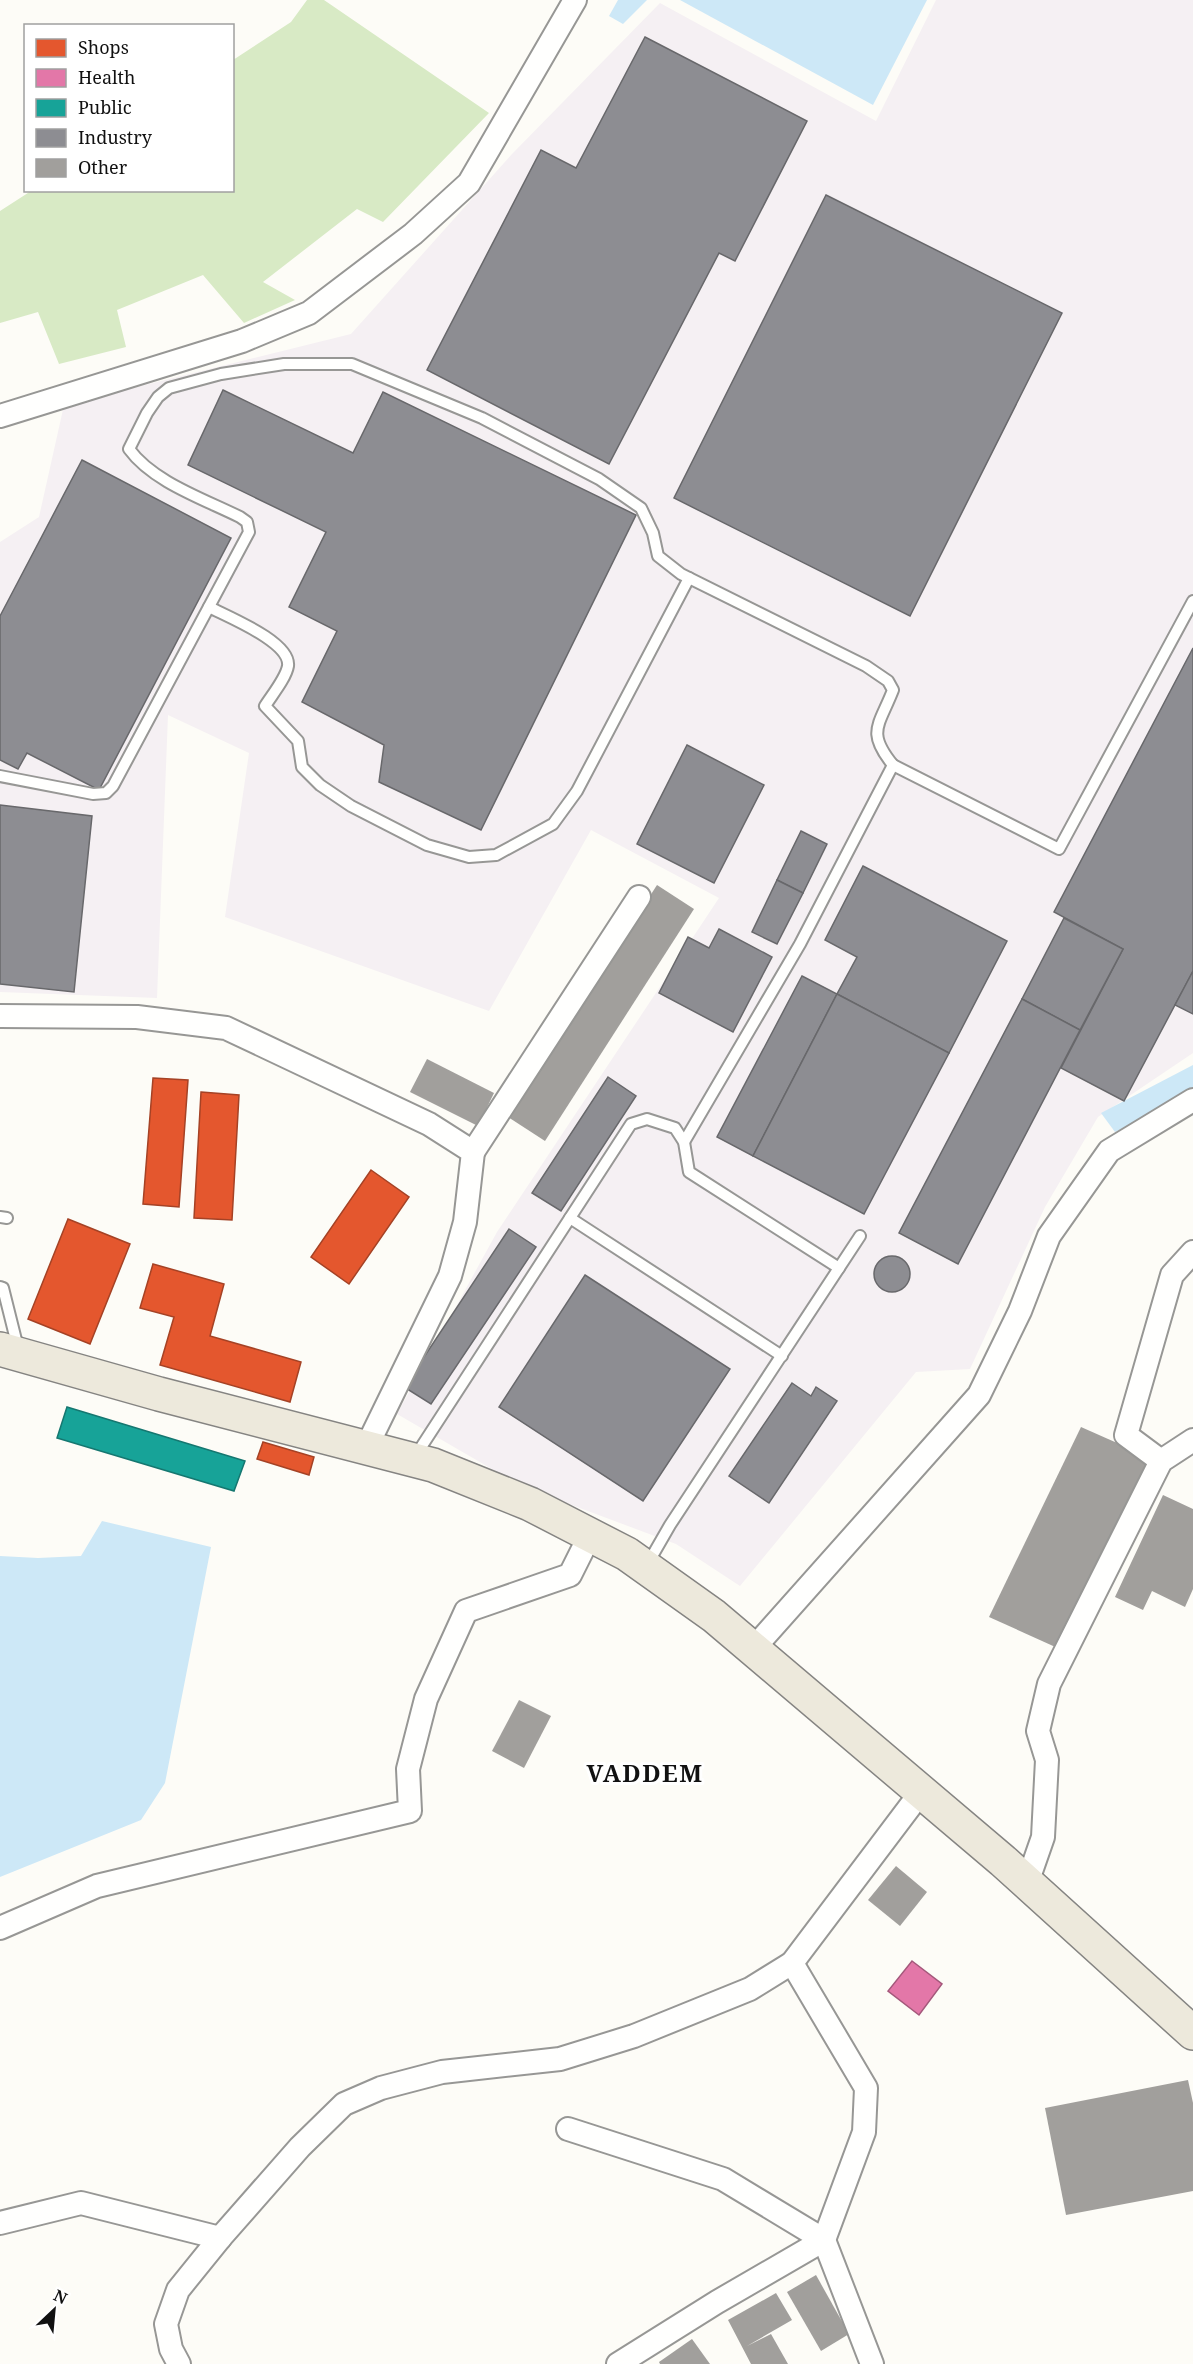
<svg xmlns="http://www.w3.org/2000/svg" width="1193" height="2364" font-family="'Noto Serif',serif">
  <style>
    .industrial { fill: #f5f0f3 }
    .forest { fill: #d8eac5 }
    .water { fill: #cde8f7 }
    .shops { fill: #e4572e; stroke: #a54225; stroke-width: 1.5 }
    .health { fill: #e377a8; stroke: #a4587b; stroke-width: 1.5 }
    .public { fill: #17a398; stroke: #157770; stroke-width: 1.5 }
    .industry { fill: #8d8d92; stroke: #68686b; stroke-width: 1.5 }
    .building { fill: #a19f9c }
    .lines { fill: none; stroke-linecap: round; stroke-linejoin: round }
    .lane-casing { stroke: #979795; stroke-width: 14 }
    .street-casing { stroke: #979795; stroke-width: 26 }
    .primary-casing { stroke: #858482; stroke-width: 36 }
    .lane { stroke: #fffffe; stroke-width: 10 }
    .street { stroke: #fffffe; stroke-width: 22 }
    .primary { stroke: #ede9dc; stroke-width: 33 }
    .labels { text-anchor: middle; stroke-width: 6; stroke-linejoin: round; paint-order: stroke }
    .district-label { font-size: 24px; font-weight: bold; letter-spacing: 1.5px; fill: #111; stroke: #fff }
  </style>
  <rect width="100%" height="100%" fill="#fdfcf7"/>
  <!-- industrial -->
  <path class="industrial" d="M 936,0 L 1193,0 L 1193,1053 L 1098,1117 L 1045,1207 L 970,1369 L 916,1372 L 740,1586 L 676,1544 L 521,1486 L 397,1414 L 497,1232 L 719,898 L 591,830 L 489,1011 L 225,917 L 249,753 L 168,715 L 157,998 L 0,992 L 0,542 L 39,517 L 64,405 L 351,334 L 512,154 L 660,3 L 876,121 Z"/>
  <!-- forest -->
  <path class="forest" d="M 307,0 L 324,0 L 489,113 L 383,222 L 357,209 L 263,282 L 295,300 L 244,323 L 203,275 L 117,310 L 126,347 L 59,364 L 38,312 L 0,323 L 0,211 L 31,191 L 232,190 L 233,60 L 291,22 Z"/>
  <!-- water -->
  <g class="water">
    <path d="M 618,0 L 647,0 L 623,24 L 609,16 Z"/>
    <path d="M 680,0 L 927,0 L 873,105 Z"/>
    <path d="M 1193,1065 L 1193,1094 L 1115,1132 L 1101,1113 Z"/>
    <path d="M 102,1521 L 211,1547 L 165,1783 L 141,1820 L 0,1877 L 0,1556 L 38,1558 L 81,1556 Z"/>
  </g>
  <!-- shops -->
  <g class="shops">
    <path d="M 153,1078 L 188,1080 L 179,1207 L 143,1204 Z"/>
    <path d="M 201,1092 L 239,1095 L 232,1220 L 194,1218 Z"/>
    <path d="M 371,1170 L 409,1197 L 349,1284 L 311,1257 Z"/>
    <path d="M 68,1219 L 130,1244 L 90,1344 L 28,1319 Z"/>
    <path d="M 153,1264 L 224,1284 L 210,1336 L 301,1362 L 290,1402 L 160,1365 L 174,1317 L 140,1308 Z"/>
    <path d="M 263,1442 L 314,1457 L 309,1475 L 257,1459 Z"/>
  </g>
  <!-- health -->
  <path class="health" d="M 912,1961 L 942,1984 L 919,2015 L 888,1991 Z"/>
  <!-- public -->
  <path class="public" d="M 67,1407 L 245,1461 L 234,1491 L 57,1438 Z"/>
  <!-- industry -->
  <g class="industry">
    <path d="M 645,37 L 807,121 L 735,261 L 719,253 L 609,464 L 427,370 L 541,150 L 576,168 Z"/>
    <path d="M 826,195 L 1062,313 L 910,616 L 674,498 Z"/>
    <path d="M 223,390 L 353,453 L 383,392 L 636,515 L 481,830 L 379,782 L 384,745 L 302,702 L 337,631 L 289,607 L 326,532 L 188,465 Z"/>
    <path d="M 82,460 L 231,538 L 99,790 L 27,753 L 18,769 L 0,760 L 0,616 Z"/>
    <path d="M 1193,648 L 1193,971 L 1124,1101 L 1061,1068 L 1123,949 L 1054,912 Z"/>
    <path d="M 687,745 L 764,785 L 714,883 L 637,844 Z"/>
    <path d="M 0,805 L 92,816 L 74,992 L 0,984 Z"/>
    <path d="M 801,831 L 827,844 L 803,893 L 777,880 Z"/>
    <path d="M 863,866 L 1007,941 L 949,1053 L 837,994 L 857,957 L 825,940 Z"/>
    <path d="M 777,880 L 803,893 L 777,944 L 752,932 Z"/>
    <path d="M 1064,918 L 1123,949 L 1080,1030 L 1022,999 Z"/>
    <path d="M 719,929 L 772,957 L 733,1032 L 659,993 L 688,937 L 709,948 Z"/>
    <path d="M 1193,971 L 1193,1014 L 1175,1005 Z"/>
    <path d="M 802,976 L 837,994 L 753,1156 L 717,1137 Z"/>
    <path d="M 837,994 L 949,1053 L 864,1214 L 753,1156 Z"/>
    <path d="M 1022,999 L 1080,1030 L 958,1264 L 899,1233 Z"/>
    <path d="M 608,1077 L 636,1096 L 561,1211 L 532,1193 Z"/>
    <path d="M 509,1229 L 536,1247 L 431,1404 L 404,1387 Z"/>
    <circle cx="892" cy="1274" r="18"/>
    <path d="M 585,1275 L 730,1369 L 643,1501 L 499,1407 Z"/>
    <path d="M 792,1383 L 811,1396 L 816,1387 L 837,1401 L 769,1503 L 729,1476 Z"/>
  </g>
  <!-- building -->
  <g class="building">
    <path d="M 657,885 L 694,909 L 545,1141 L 508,1117 Z"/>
    <path d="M 427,1059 L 494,1093 L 478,1126 L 410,1092 Z"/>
    <path d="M 1081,1427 L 1151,1458 L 1062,1650 L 989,1617 Z"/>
    <path d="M 1163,1495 L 1193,1509 L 1193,1589 L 1185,1607 L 1152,1591 L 1143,1610 L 1115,1597 Z"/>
    <path d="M 519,1700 L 551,1716 L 524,1768 L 492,1751 Z"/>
    <path d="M 896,1866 L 927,1892 L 900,1926 L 868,1900 Z"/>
    <path d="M 1188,2080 L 1193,2103 L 1193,2191 L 1066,2215 L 1045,2108 Z"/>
    <path d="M 816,2275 L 849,2334 L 821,2351 L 787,2292 Z"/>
    <path d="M 776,2293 L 792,2320 L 747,2346 L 771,2334 L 788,2364 L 751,2364 L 728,2320 Z"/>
    <path d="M 692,2339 L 710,2364 L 660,2364 L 659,2362 Z"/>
  </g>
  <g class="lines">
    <defs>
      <g id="lane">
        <path d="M 209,607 C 228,617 291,642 288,666 C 286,678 272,695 265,706 L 298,741 L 302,767 L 320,785 L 351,806 L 427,845 L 469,857 L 496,855 L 553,824 L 577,791 L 689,578"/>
        <path d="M 0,776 L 93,794 L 106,793 L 113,786 L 249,532 L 247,522 L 240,517 C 204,499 153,482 129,449 L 147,413 L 158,397 L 169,388 L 221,374 L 284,364 L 352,364 L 482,418 L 599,479 L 641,508 L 653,533 L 658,556 L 681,574 L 866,666 L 888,681 L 893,690 C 879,726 866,732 893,765"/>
        <path d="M 684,1142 L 800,944 L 893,765 L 1059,849 L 1193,601"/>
        <path d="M 0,1217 L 7,1218"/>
        <path d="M 570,1218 L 782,1356"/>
        <path d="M 0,1287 L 3,1288 L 18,1348"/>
        <path d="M 416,1455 L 631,1124 L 647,1119 L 675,1128 L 684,1142 L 689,1172 L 839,1268"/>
        <path d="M 647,1565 L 670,1525 L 860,1236"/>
      </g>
      <g id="street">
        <path d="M 0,416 L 242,341 L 309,313 L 413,234 L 469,183 L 575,0"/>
        <path d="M 0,1016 L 137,1017 L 226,1028 L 429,1124 L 473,1152 L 465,1222 L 450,1276 L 366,1448"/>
        <path d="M 473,1152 L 639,897"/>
        <path d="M 1161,1461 L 1126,1435 L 1172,1275 L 1193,1252"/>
        <path d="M 753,1649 L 979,1395 L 1020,1311 L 1049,1236 L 1109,1151 L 1193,1100"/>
        <path d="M 1027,1883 L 1043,1837 L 1047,1760 L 1038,1731 L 1049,1684 L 1161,1461 L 1193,1440"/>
        <path d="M 0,1928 L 97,1886 L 410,1811 L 408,1769 L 426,1699 L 466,1611 L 570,1575 L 590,1535"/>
        <path d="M 568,2129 L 723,2179 L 824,2240 L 872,2364"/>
        <path d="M 0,2223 L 81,2203 L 220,2238"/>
        <path d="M 179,2364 L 171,2349 L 166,2324 L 178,2290 L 220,2238 L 300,2147 L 344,2104 L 381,2088 L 442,2072 L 560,2059 L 634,2036 L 750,1989 L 792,1963 L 921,1792"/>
        <path d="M 618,2364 L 717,2302 L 824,2240 L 864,2132 L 866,2088 L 792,1963"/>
      </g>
      <path id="primary" d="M 0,1349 L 159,1394 L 433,1465 L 530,1504 L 627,1554 L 714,1616 L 1003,1861 L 1193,2033"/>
    </defs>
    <!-- lane casing -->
    <use href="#lane" class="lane-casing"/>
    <!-- street casing -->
    <use href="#street" class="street-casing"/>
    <!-- primary casing -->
    <use href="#primary" class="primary-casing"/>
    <!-- lane -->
    <use href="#lane" class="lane"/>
    <!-- street -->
    <use href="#street" class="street"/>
    <!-- primary -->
    <use href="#primary" class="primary"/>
  </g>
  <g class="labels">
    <!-- district labels -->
    <g class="district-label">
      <text x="645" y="1782">VADDEM</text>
    </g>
  </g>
  <!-- legend -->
  <rect x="24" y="24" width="210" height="168" fill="#ffffff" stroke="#a0a0a0" stroke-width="1.5"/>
  <rect x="36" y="39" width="30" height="18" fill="#e4572e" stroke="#a0a0a0" stroke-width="1.5"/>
  <text x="78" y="54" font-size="18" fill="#111111">Shops</text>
  <rect x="36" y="69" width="30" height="18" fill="#e377a8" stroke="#a0a0a0" stroke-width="1.5"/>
  <text x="78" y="84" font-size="18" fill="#111111">Health</text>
  <rect x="36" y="99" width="30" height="18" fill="#17a398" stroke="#a0a0a0" stroke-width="1.5"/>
  <text x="78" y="114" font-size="18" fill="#111111">Public</text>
  <rect x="36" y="129" width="30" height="18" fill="#8d8d92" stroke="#a0a0a0" stroke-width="1.5"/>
  <text x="78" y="144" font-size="18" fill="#111111">Industry</text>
  <rect x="36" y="159" width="30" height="18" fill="#a19f9c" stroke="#a0a0a0" stroke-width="1.5"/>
  <text x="78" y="174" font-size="18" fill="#111111">Other</text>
  <!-- north arrow -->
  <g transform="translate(54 2310) rotate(26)" stroke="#ffffff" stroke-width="4.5" paint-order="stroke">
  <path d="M0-4.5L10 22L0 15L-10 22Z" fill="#111111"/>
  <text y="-9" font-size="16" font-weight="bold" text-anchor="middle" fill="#111111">N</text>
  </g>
</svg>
